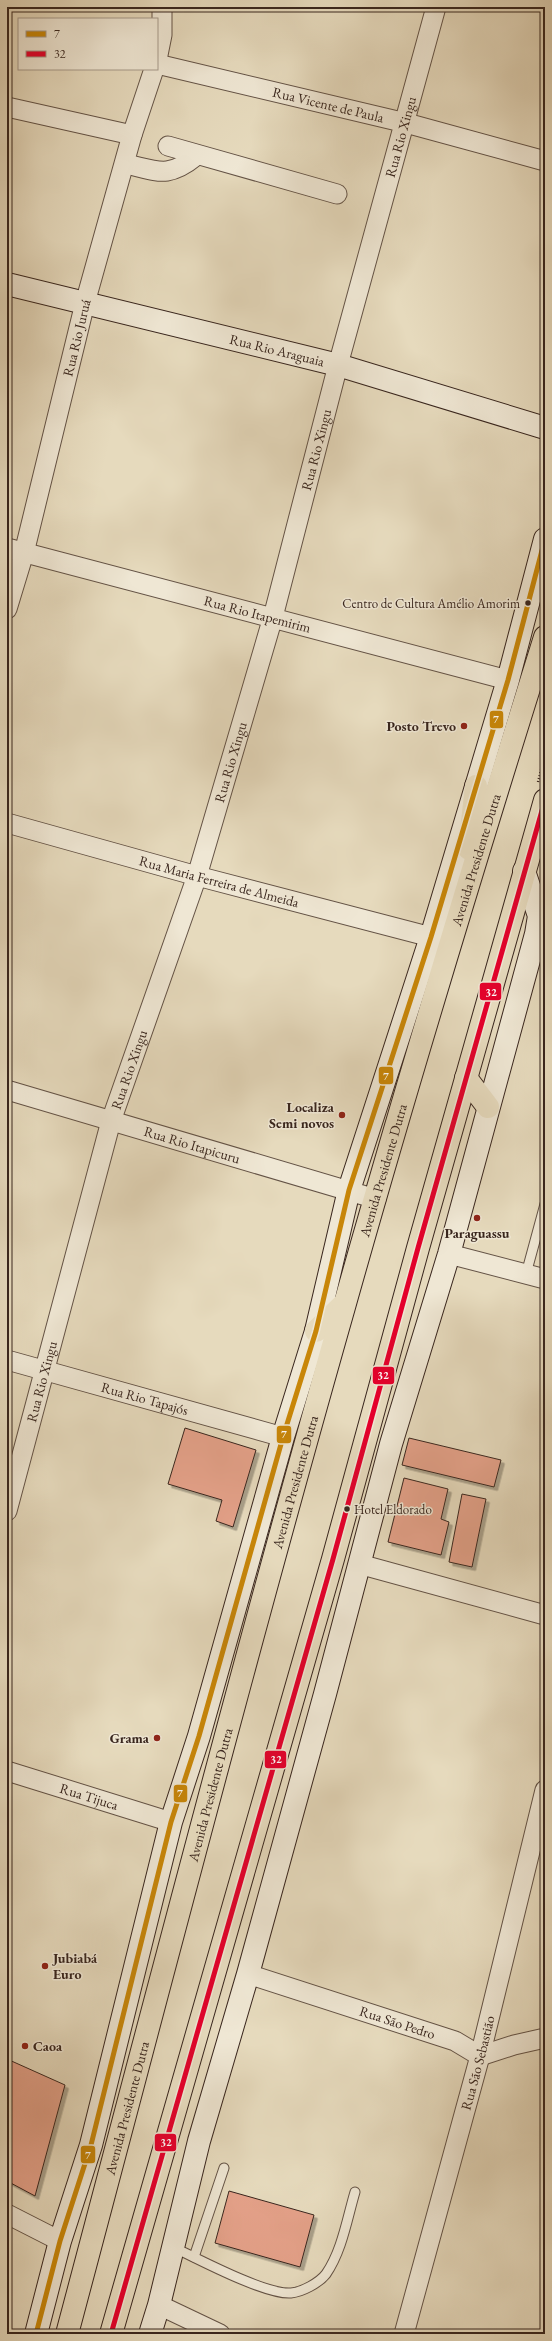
<svg xmlns="http://www.w3.org/2000/svg" width="552" height="2341" font-family="'EB Garamond',serif">
  <style>
    .building { fill: #e4a189; stroke: #39261e; filter: url(#shadow) }
    .lines { fill: none; stroke-linecap: round; stroke-linejoin: round }
    .lane-casing { stroke: #645346; stroke-width: 11 }
    .street-casing { stroke: #645346; stroke-width: 21 }
    .secondary-casing { stroke: #39261e; stroke-width: 24 }
    .highway-casing { stroke: #39261e; stroke-width: 24 }
    .path { stroke: #39261e; stroke-width: 2.5; stroke-dasharray: 1 2; stroke-linecap: butt }
    .lane { stroke: #efe7d4; stroke-width: 9 }
    .street { stroke: #efe7d4; stroke-width: 19 }
    .secondary { stroke: #efe7d4; stroke-width: 22 }
    .highway { stroke: #e6dabd; stroke-width: 22 }
    .bus-1-casing { stroke: #efe7d4; stroke-width: 8 }
    .bus-2-casing { stroke: #efe7d4; stroke-width: 8 }
    .bus-1 { stroke: #c88608; stroke-width: 5 }
    .bus-2 { stroke: #e4002b; stroke-width: 5 }
    .bus-dot { fill: #39261e; stroke: #efe7d4; stroke-width: 1.5 }
    .poi-dot { fill: #8f2418; stroke: #efe7d4; stroke-width: 1.5 }
    .labels { text-anchor: middle; stroke-width: 3; stroke-linejoin: round; paint-order: stroke }
    .bus-label { font-size: 13px; fill: #39261e; stroke: #efe7d4; text-anchor: end }
    .street-label { font-size: 14px; fill: #39261e; stroke: #efe7d4 }
    .poi-label { font-size: 14px; font-weight: bold; fill: #39261e; stroke: #efe7d4; text-anchor: end }
    .line-badge { stroke: #efe7d4; stroke-width: 1.5 }
    .badge-label { font-size: 11px; text-anchor: middle; font-weight: bold; fill: #fff }
  </style>
  <defs>
    <filter id="shadow"><feDropShadow dx="3.5" dy="3.5" stdDeviation="0" flood-color="#0004"/></filter>
  </defs>
  <rect width="100%" height="100%" fill="#e6dabd"/>
  <filter id="stains"><feTurbulence type="fractalNoise" baseFrequency=".005" numOctaves="4"/><feColorMatrix values="0 0 0 0 .2 0 0 0 0 .09 0 0 0 0 .02 0 0 0 .5 -.17"/></filter>
  <radialGradient id="worn" r=".72"><stop offset=".6" stop-color="#630" stop-opacity="0"/><stop offset="1" stop-color="#630" stop-opacity=".3"/></radialGradient>
  <!-- building -->
  <g class="building">
    <path d="M 185,1428 L 256,1450 L 233,1527 L 216,1521 L 222,1500 L 168,1484 Z"/>
    <path d="M 409,1438 L 501,1460 L 494,1487 L 402,1465 Z"/>
    <path d="M 404,1478 L 448,1489 L 441,1519 L 449,1522 L 441,1555 L 388,1542 Z"/>
    <path d="M 462,1494 L 486,1499 L 472,1567 L 449,1562 Z"/>
    <path d="M 7,2059 L 65,2085 L 35,2196 L 7,2181 Z"/>
    <path d="M 229,2191 L 314,2215 L 300,2267 L 215,2243 Z"/>
  </g>
  <g class="lines">
    <defs>
      <g id="lane">
        <path d="M 526,1274 L 545,1204"/>
        <path d="M 173,2247 C 198,2259 266,2295 291,2293 C 302,2292 319,2283 326,2274 C 342,2251 347,2219 355,2192"/>
        <path d="M 194,2257 L 224,2168"/>
      </g>
      <g id="street">
        <path d="M 157,60 L 162,35 L 162,7"/>
        <path id="s1" d="M 157,64 L 406,123 L 545,161"/>
        <path d="M 7,107 L 132,135"/>
        <path d="M 168,146 L 337,194"/>
        <path d="M 126,164 C 158,171 168,179 196,156"/>
        <path id="s2" d="M 7,548 L 508,680"/>
        <path id="s3" d="M 7,609 L 24,553 L 85,303 L 132,135 L 154,69"/>
        <path id="s4" d="M 7,823 L 197,876 L 431,937"/>
        <path id="s5" d="M 7,1090 L 376,1199"/>
        <path d="M 449,1254 L 545,1279"/>
        <path id="s6" d="M 7,1360 L 283,1437"/>
        <path id="s7" d="M 7,1511 L 111,1121 L 197,876 L 273,617 L 338,365 L 436,7"/>
        <path d="M 359,1564 L 545,1615"/>
        <path id="s8" d="M 7,1771 L 171,1822"/>
        <path id="s9" d="M 248,1974 L 455,2041 L 480,2056 L 514,2045 L 545,2038"/>
        <path d="M 7,2214 L 60,2241"/>
        <path d="M 159,2305 L 220,2334"/>
        <path id="s10" d="M 404,2334 L 480,2056 L 545,1790"/>
      </g>
      <g id="secondary">
        <path id="s11" d="M 7,284 L 338,365 L 545,428"/>
        <path d="M 36,2334 L 60,2241 L 91,2145 L 171,1822 L 199,1736 L 283,1437 L 316,1331 L 349,1190 L 431,937 L 508,680 L 545,539"/>
        <path d="M 150,2334 L 159,2305 L 199,2141 L 248,1974 L 325,1694 L 391,1444 L 449,1254 L 536,934 L 539,916 L 524,871"/>
      </g>
      <g id="highway">
        <path d="M 469,849 L 476,786"/>
        <path d="M 466,1078 L 488,1107"/>
        <path d="M 316,1331 L 344,1304"/>
        <path id="s12" d="M 67,2334 C 158,1992 247,1648 344,1307 C 407,1083 475,860 545,637"/>
        <path d="M 111,2334 L 333,1559 L 418,1248 L 545,800"/>
      </g>
    </defs>
    <!-- lane casing -->
    <use href="#lane" class="lane-casing"/>
    <!-- street casing -->
    <use href="#street" class="street-casing"/>
    <!-- secondary casing -->
    <use href="#secondary" class="secondary-casing"/>
    <!-- highway casing -->
    <use href="#highway" class="highway-casing"/>
    <!-- path -->
    <path class="path" d="M 538,782 L 545,755"/>
    <!-- lane -->
    <use href="#lane" class="lane"/>
    <!-- street -->
    <use href="#street" class="street"/>
    <!-- secondary -->
    <use href="#secondary" class="secondary"/>
    <!-- highway -->
    <use href="#highway" class="highway"/>
    <defs>
      <path id="bus-1" d="M 36,2334 L 60,2241 L 91,2145 L 171,1822 L 199,1736 L 283,1437 L 316,1331 L 349,1190 L 431,937 L 508,680 L 545,539"/>
      <path id="bus-2" d="M 111,2334 L 333,1559 L 418,1248 L 545,800"/>
    </defs>
    <!-- bus-1 casing -->
    <use href="#bus-1" class="bus-1-casing"/>
    <!-- bus-2 casing -->
    <use href="#bus-2" class="bus-2-casing"/>
    <!-- bus-1 -->
    <use href="#bus-1" class="bus-1"/>
    <!-- bus-2 -->
    <use href="#bus-2" class="bus-2"/>
  </g>
  <!-- markers -->
  <g class="bus-dot">
    <circle cx="528" cy="603" r="3.5"/>
    <circle cx="347" cy="1509" r="3.5"/>
  </g>
  <g class="poi-dot">
    <circle cx="464" cy="726" r="4"/>
    <circle cx="342" cy="1115" r="4"/>
    <circle cx="477" cy="1218" r="4"/>
    <circle cx="157" cy="1738" r="4"/>
    <circle cx="45" cy="1966" r="4"/>
    <circle cx="25" cy="2046" r="4"/>
  </g>
  <g class="labels">
    <!-- bus labels -->
    <g class="bus-label">
      <text x="520" y="608">Centro de Cultura Amélio Amorim</text>
      <text x="354" y="1514" text-anchor="start">Hotel Eldorado</text>
    </g>
    <!-- street labels -->
    <g class="street-label">
      <text dy="5" stroke="none"><textPath href="#s1" startOffset="176">Rua Vicente de Paula</textPath></text>
      <text dy="5" stroke="none"><textPath href="#s7" startOffset="1430">Rua Rio Xingu</textPath></text>
      <text dy="5" stroke="none"><textPath href="#s3" startOffset="280">Rua Rio Juruá</textPath></text>
      <text dy="5" stroke="none"><textPath href="#s11" startOffset="278">Rua Rio Araguaia</textPath></text>
      <text dy="5" stroke="none"><textPath href="#s7" startOffset="1106">Rua Rio Xingu</textPath></text>
      <text dy="5" stroke="none"><textPath href="#s2" startOffset="259">Rua Rio Itapemirim</textPath></text>
      <text dy="5" stroke="none"><textPath href="#s7" startOffset="782">Rua Rio Xingu</textPath></text>
      <text dy="5" stroke="none"><textPath href="#s12" startOffset="1530">Avenida Presidente Dutra</textPath></text>
      <text dy="5" stroke="none"><textPath href="#s4" startOffset="220">Rua Maria Ferreira de Almeida</textPath></text>
      <text dy="5" stroke="none"><textPath href="#s7" startOffset="458">Rua Rio Xingu</textPath></text>
      <text dy="5" stroke="none"><textPath href="#s5" startOffset="193">Rua Rio Itapicuru</textPath></text>
      <text dy="5" stroke="none"><textPath href="#s12" startOffset="1206">Avenida Presidente Dutra</textPath></text>
      <text dy="5" stroke="none"><textPath href="#s7" startOffset="134">Rua Rio Xingu</textPath></text>
      <text dy="5" stroke="none"><textPath href="#s6" startOffset="143">Rua Rio Tapajós</textPath></text>
      <text dy="5" stroke="none"><textPath href="#s12" startOffset="882">Avenida Presidente Dutra</textPath></text>
      <text dy="5" stroke="none"><textPath href="#s12" startOffset="558">Avenida Presidente Dutra</textPath></text>
      <text dy="5" stroke="none"><textPath href="#s8" startOffset="86">Rua Tijuca</textPath></text>
      <text dy="5" stroke="none"><textPath href="#s9" startOffset="157">Rua São Pedro</textPath></text>
      <text dy="5" stroke="none"><textPath href="#s10" startOffset="281">Rua São Sebastião</textPath></text>
      <text dy="5" stroke="none"><textPath href="#s12" startOffset="234">Avenida Presidente Dutra</textPath></text>
    </g>
    <!-- poi labels -->
    <g class="poi-label">
      <text x="456" y="731">Posto Trevo</text>
      <text x="334" y="1112">Localiza<tspan x="334" dy="16">Semi novos</tspan></text>
      <text x="477" y="1238" text-anchor="middle">Paraguassu</text>
      <text x="149" y="1743">Grama</text>
      <text x="53" y="1963" text-anchor="start">Jubiabá<tspan x="53" dy="16">Euro</tspan></text>
      <text x="33" y="2051" text-anchor="start">Caoa</text>
    </g>
  </g>
  <g class="line-badge">
    <rect x="489" y="710" width="15" height="19" rx="4" fill="#c88608"/>
    <rect x="479" y="982" width="23" height="19" rx="4" fill="#e4002b"/>
    <rect x="378" y="1066" width="16" height="19" rx="4" fill="#c88608"/>
    <rect x="372" y="1366" width="23" height="19" rx="4" fill="#e4002b"/>
    <rect x="276" y="1425" width="16" height="19" rx="4" fill="#c88608"/>
    <rect x="264" y="1750" width="23" height="19" rx="4" fill="#e4002b"/>
    <rect x="173" y="1784" width="15" height="19" rx="4" fill="#c88608"/>
    <rect x="154" y="2133" width="23" height="19" rx="4" fill="#e4002b"/>
    <rect x="80" y="2145" width="16" height="19" rx="4" fill="#c88608"/>
  </g>
  <g class="badge-label">
    <text x="496" y="723">7</text>
    <text x="491" y="996">32</text>
    <text x="386" y="1080">7</text>
    <text x="383" y="1379">32</text>
    <text x="284" y="1438">7</text>
    <text x="276" y="1763">32</text>
    <text x="180" y="1797">7</text>
    <text x="166" y="2146">32</text>
    <text x="88" y="2159">7</text>
  </g>
  <!-- margin -->
  <rect width="552" height="2341" fill="none" stroke="#e6dabd" stroke-width="24"/>
  <rect x="8" y="8" width="536" height="2325" fill="none" stroke="#39261e" stroke-width="2"/>
  <rect x="12" y="12" width="528" height="2317" fill="none" stroke="#39261e"/>
  <!-- legend -->
  <rect x="18" y="18" width="140" height="52" fill="#efe7d4" stroke="#a69a8b"/>
  <rect x="26" y="31" width="20" height="6" fill="#c88608" stroke="#a69a8b"/>
  <text x="54" y="38" font-size="12" fill="#39261e">7</text>
  <rect x="26" y="51" width="20" height="6" fill="#e4002b" stroke="#a69a8b"/>
  <text x="54" y="58" font-size="12" fill="#39261e">32</text>
  <rect width="100%" height="100%" filter="url(#stains)"/>
  <rect width="100%" height="100%" fill="url(#worn)"/>
</svg>
